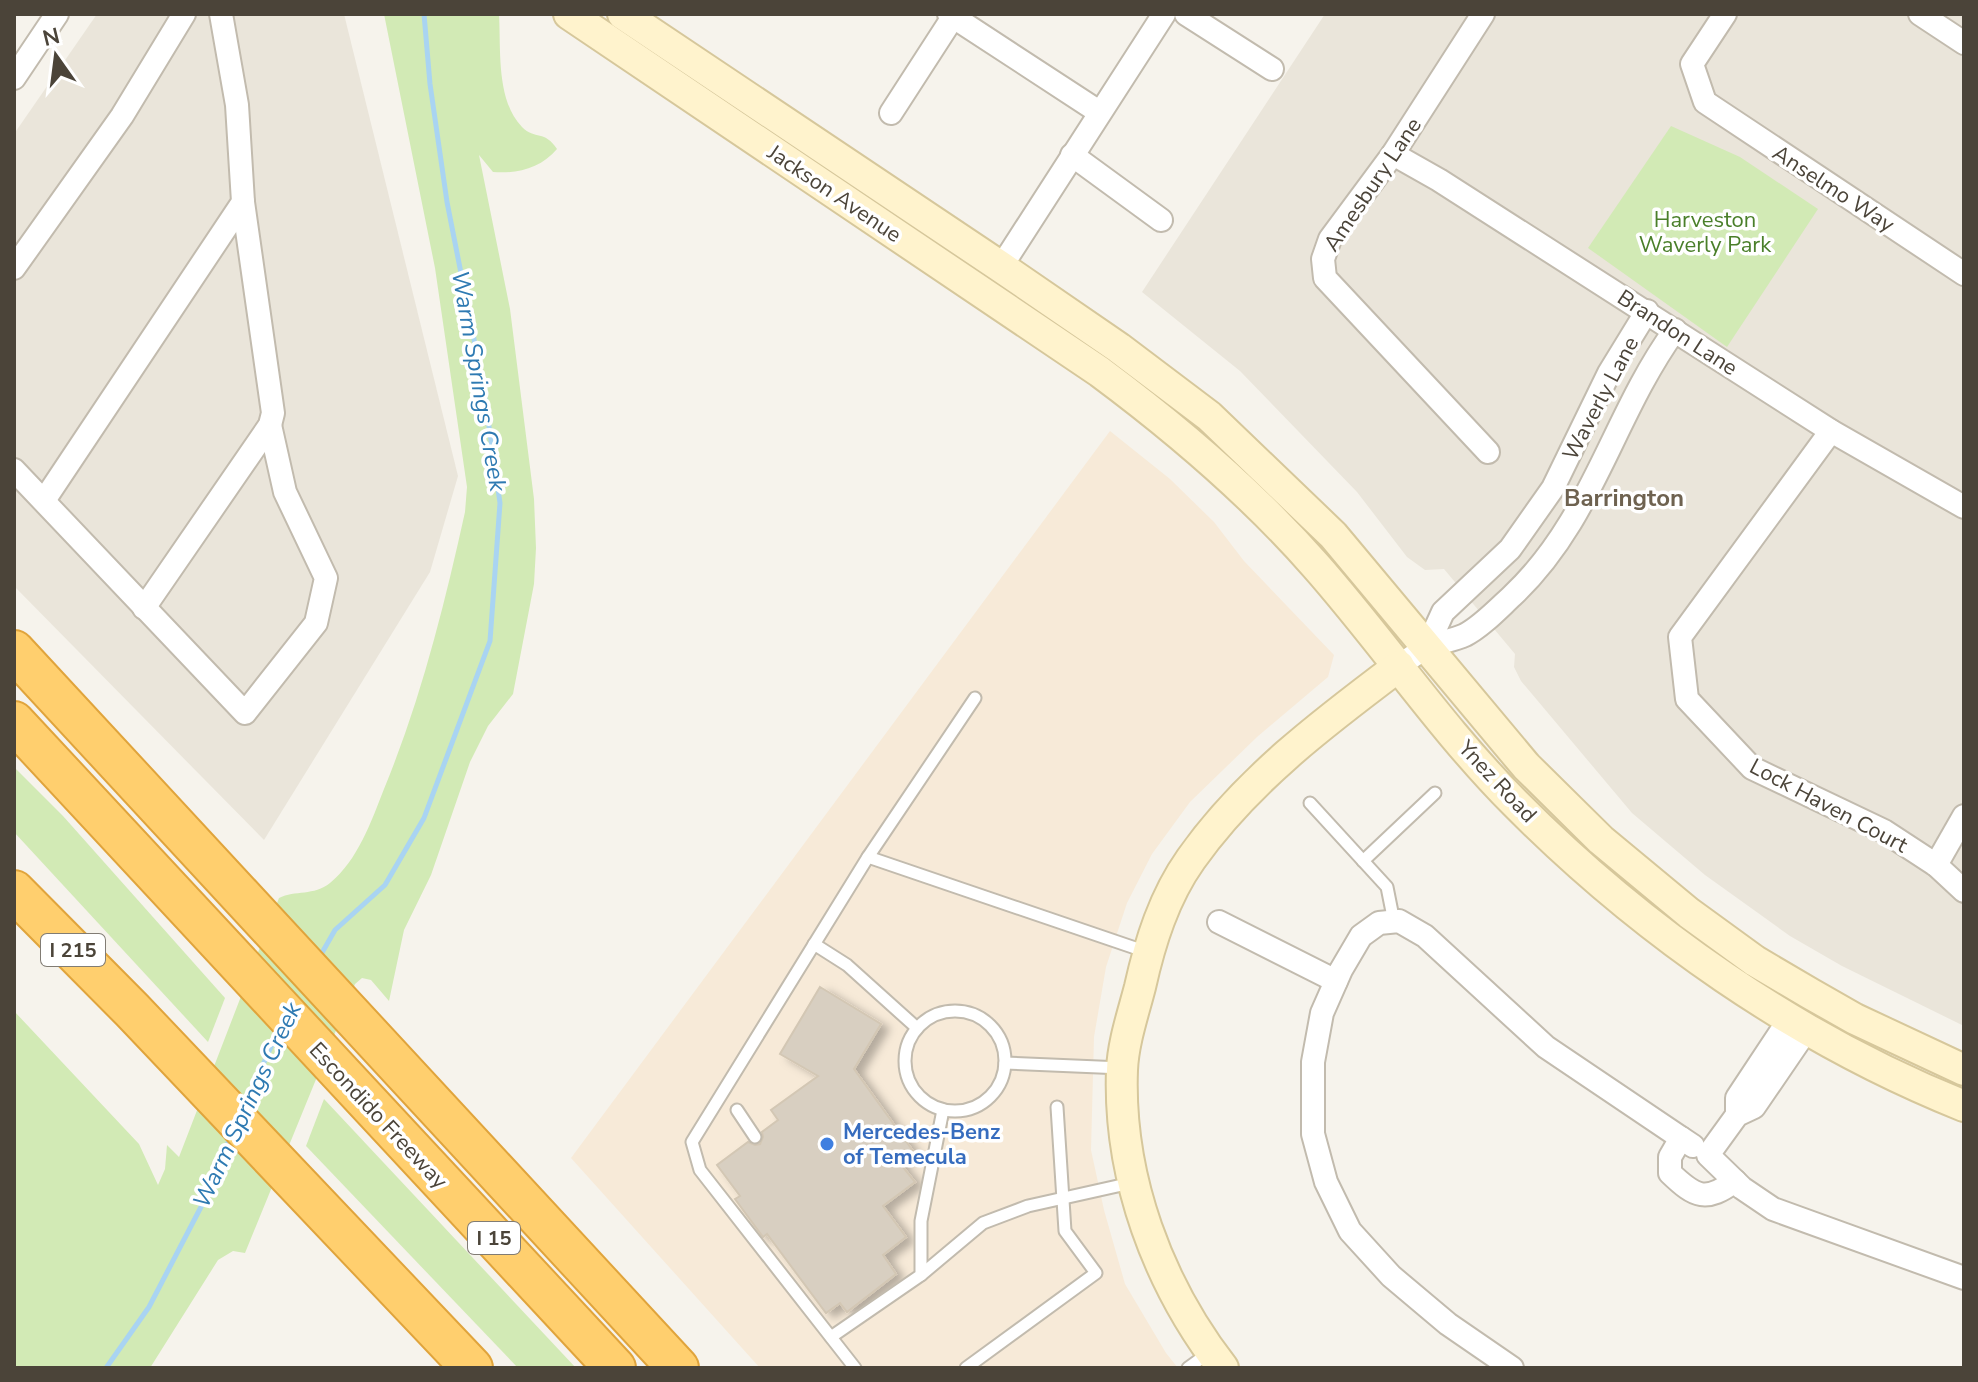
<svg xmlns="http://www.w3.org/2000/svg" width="1978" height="1382" font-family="'Nunito Sans',sans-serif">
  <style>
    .residential { fill: #eae5da }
    .commercial { fill: #f7ead8 }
    .green { fill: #d2eab5 }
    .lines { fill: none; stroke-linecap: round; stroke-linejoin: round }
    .stream { stroke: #a9d4f2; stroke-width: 5 }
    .building { fill: #d8cfc1; stroke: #d3c7b4; stroke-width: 2; filter: url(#shadow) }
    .lane-casing { stroke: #c2bbae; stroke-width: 15 }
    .street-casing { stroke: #c2bbae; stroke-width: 26 }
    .secondary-casing { stroke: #d6c79b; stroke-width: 34 }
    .highway-casing { stroke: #e0a43c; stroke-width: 44 }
    .lane { stroke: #fff; stroke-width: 11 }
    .street { stroke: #fff; stroke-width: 22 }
    .secondary { stroke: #fff3cd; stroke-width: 30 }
    .highway { stroke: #ffcf6e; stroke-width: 40 }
    .shop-dot { fill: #3f7fe0; stroke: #fff; stroke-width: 3 }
    .labels { text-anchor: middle; stroke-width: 7; stroke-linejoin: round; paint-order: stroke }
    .shield { fill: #fff; stroke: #817c74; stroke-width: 2 }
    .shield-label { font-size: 20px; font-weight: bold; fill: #4b4439 }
    .street-label { font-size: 22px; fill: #4b4439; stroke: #fff }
    .park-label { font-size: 22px; fill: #4a7f2a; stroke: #fff }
    .shop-label { font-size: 22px; font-weight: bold; fill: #366cbe; stroke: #fff; text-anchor: start }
    .water-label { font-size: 24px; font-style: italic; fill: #2e7ab2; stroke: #fff }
    .neighbourhood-label { font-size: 24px; font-weight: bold; fill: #6e6250; stroke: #fff }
  </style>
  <defs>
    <filter id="shadow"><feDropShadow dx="8" dy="4.5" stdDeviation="4" flood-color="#0004"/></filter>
  </defs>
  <rect width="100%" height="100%" fill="#f6f3ec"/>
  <!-- residential -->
  <g class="residential">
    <path d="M 97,14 L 344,14 L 458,476 L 430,572 L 264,840 L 14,586 L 14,134 Z"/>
    <path d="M 1325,14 L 1964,14 L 1964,1026 L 1842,966 L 1790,936 L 1705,875 L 1632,813 L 1521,681 L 1514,667 L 1515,654 L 1444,569 L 1425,570 L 1407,557 L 1357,492 L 1240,371 L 1142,292 Z"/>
  </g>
  <!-- commercial -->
  <path class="commercial" d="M 1110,431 L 1170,479 L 1214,522 L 1244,561 L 1334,655 L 1328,677 L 1257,737 L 1190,802 L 1152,854 L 1127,903 L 1106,967 L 1094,1037 L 1091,1150 L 1104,1210 L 1125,1284 L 1166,1353 L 1178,1368 L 760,1368 L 571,1158 Z"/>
  <!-- green -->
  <g class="green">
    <path d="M 384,14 L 499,14 C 501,50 496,100 522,127 C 535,140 545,130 557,149 C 541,168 518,174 493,172 L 479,155 L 510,309 L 534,499 L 536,548 L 534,584 L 513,694 L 488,726 L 470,762 L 431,875 L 404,930 L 389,1001 L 371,980 L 362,978 L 355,984 L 245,1253 L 233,1251 L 218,1260 L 150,1368 L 14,1368 L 14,1011 L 139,1144 L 158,1185 L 165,1169 L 167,1145 L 179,1157 L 279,898 C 295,890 314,896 330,883 C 358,860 371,822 384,789 C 421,699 444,607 465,512 L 467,487 L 435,268 Z"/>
    <path d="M 1671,126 L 1740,157 L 1818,209 L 1727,347 L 1588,248 Z"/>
    <path d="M 14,767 L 63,816 L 225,998 L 208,1042 L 14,832 Z"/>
    <path d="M 324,1099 L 576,1368 L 518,1368 L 306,1146 Z"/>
  </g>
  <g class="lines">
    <!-- stream -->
    <g class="stream">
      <path d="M 319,958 L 335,930 L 385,885 L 424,818 L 490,641 L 500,503 L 483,385 L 447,202 L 430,84 L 424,14"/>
      <path d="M 244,1107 L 279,1029"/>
      <path d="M 106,1368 L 149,1307 L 202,1205 L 230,1138"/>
    </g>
  </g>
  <!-- building -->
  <path class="building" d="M 820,987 L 881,1024 L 854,1069 L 913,1151 L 898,1161 L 915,1182 L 883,1206 L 906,1237 L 883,1255 L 896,1274 L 847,1312 L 840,1303 L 826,1313 L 767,1234 L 763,1237 L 735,1199 L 740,1196 L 717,1165 L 748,1142 L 755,1145 L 760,1144 L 763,1137 L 762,1132 L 778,1120 L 771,1110 L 818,1076 L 780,1054 Z"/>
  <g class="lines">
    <defs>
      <g id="lane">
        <path d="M 1310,803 L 1387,887 L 1394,922"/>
        <path d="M 868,857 L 975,698"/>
        <path d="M 1363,861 L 1435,793"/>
        <path d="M 814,944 L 847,965 L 917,1028"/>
        <circle cx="955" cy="1061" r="50"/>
        <path d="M 1005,1063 L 1122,1068"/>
        <path d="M 737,1110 L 755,1137"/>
        <path d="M 921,1275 L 983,1223 L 1028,1206 L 1131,1183"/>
        <path d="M 831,1337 L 921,1275 L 921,1221 L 943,1110"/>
        <path d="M 855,1368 L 700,1170 L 692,1142 L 868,857 L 1147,952"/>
        <path d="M 966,1368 L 1096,1273 L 1065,1231 L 1057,1107"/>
        <path d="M 1188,1368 L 1210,1352"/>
      </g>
      <g id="street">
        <path d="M 949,14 L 1099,112"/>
        <path d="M 1186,14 L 1272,69"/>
        <path d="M 1483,14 L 1393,154 L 1330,239 L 1323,259 L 1325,278 L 1488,452"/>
        <path d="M 1725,14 L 1692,64 L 1705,102 L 1964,274"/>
        <path d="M 1920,14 L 1964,43"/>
        <path d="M 14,78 L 57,14"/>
        <path d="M 891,113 L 955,14"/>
        <path d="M 1393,154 L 1439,180 L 1831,431 L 1964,507"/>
        <path d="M 1072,155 L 1161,220"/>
        <path d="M 1001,267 L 1164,14"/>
        <path d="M 14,268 L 122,116 L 184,14"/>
        <path d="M 1831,431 L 1680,637 L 1687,699 L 1752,768 L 1884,831 L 1936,865 L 1964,891"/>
        <path d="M 14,470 L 245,713 L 316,623 L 326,578 L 285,492 L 270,425"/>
        <path d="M 45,499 L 243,202 L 237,105 L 221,14"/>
        <path d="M 144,608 L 270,425 L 273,413 L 243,202"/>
        <path d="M 1427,647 L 1443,612 L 1510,549 L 1553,488 L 1609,373 L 1647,311"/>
        <path d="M 1399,666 C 1408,660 1419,651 1430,646 C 1441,642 1454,640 1465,635 C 1481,627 1499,608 1512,596 C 1593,520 1612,417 1675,330"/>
        <path d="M 1936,865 L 1964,816"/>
        <path d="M 1219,922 L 1336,981"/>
        <path d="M 1808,1028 L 1754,1107 L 1737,1115 L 1708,1155 L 1742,1188 L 1773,1209 L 1964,1278"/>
        <path d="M 1737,1115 L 1737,1098 L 1790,1018"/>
        <path d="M 1693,1146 L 1681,1138 L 1670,1157 L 1670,1173 C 1696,1198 1706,1202 1735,1181"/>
        <path d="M 1512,1368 L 1448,1324 L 1391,1276 L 1350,1231 L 1326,1182 L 1313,1134 L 1313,1062 L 1322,1013 L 1341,970 L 1361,936 L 1379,923 L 1399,921 L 1425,936 L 1546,1047 L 1681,1138"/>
      </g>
      <g id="secondary">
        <path d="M 569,14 L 1100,372 C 1178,430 1252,493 1316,566 C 1384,643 1442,730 1515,803 C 1642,931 1797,1039 1964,1106"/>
        <path d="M 623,14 L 1001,267 L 1119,348 L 1209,416 L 1333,535 L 1526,766 L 1601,840 L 1689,913 L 1755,961 L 1811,994 L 1855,1019 L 1964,1070"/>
        <path d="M 1223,1368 C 1158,1284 1118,1177 1122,1070 C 1123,1043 1133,1014 1140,987 C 1150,942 1164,897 1191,859 C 1246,781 1323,723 1399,666"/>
      </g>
      <g id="highway">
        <path d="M 14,651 L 678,1368"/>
        <path d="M 14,722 L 615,1368"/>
        <path d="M 14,891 L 132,1010 L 472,1368"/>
      </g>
    </defs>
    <!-- lane casing -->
    <use href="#lane" class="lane-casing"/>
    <!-- street casing -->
    <use href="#street" class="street-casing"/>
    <!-- secondary casing -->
    <use href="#secondary" class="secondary-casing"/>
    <!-- highway casing -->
    <use href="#highway" class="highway-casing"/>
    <!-- lane -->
    <use href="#lane" class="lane"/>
    <!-- street -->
    <use href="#street" class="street"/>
    <!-- secondary -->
    <use href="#secondary" class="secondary"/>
    <!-- highway -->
    <use href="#highway" class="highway"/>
  </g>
  <!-- markers -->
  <circle class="shop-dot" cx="827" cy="1144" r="8"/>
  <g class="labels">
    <!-- shield labels -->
    <g class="shield">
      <rect x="41" y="934" width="64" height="32" rx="6"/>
      <rect x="468" y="1222" width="52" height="32" rx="6"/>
    </g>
    <g class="shield-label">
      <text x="73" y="957">I 215</text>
      <text x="494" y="1245">I 15</text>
    </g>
    <!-- street labels -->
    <g class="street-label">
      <text transform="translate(1372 184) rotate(-56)" y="8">Amesbury Lane</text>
      <text transform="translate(1834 188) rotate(33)" y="8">Anselmo Way</text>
      <text transform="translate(835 193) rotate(34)" y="8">Jackson Avenue</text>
      <text transform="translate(1678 332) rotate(33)" y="8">Brandon Lane</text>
      <text transform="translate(1600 398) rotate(-62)" y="8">Waverly Lane</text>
      <text transform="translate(1498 781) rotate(47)" y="8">Ynez Road</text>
      <text transform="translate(1829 805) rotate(28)" y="8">Lock Haven Court</text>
      <text transform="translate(379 1115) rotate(47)" y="8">Escondido Freeway</text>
    </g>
    <!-- park labels -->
    <g class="park-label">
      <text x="1705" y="227">Harveston<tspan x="1705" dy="25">Waverly Park</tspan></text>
    </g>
    <!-- shop labels -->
    <g class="shop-label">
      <text x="843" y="1139">Mercedes-Benz<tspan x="843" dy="25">of Temecula</tspan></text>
    </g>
    <!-- water labels -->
    <g class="water-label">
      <text transform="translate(479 381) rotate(80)" y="8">Warm Springs Creek</text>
      <text transform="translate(247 1105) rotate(-65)" y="8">Warm Springs Creek</text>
    </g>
    <!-- neighbourhood labels -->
    <g class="neighbourhood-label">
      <text x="1624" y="506">Barrington</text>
    </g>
  </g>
  <!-- border -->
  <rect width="1978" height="1382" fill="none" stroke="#4b4439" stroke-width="32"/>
  <!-- north arrow -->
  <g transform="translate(56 56) rotate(346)" stroke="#ffffff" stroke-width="6" paint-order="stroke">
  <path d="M0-6L14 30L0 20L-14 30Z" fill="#4b4439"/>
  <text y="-12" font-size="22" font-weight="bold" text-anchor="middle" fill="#4b4439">N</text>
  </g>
</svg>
